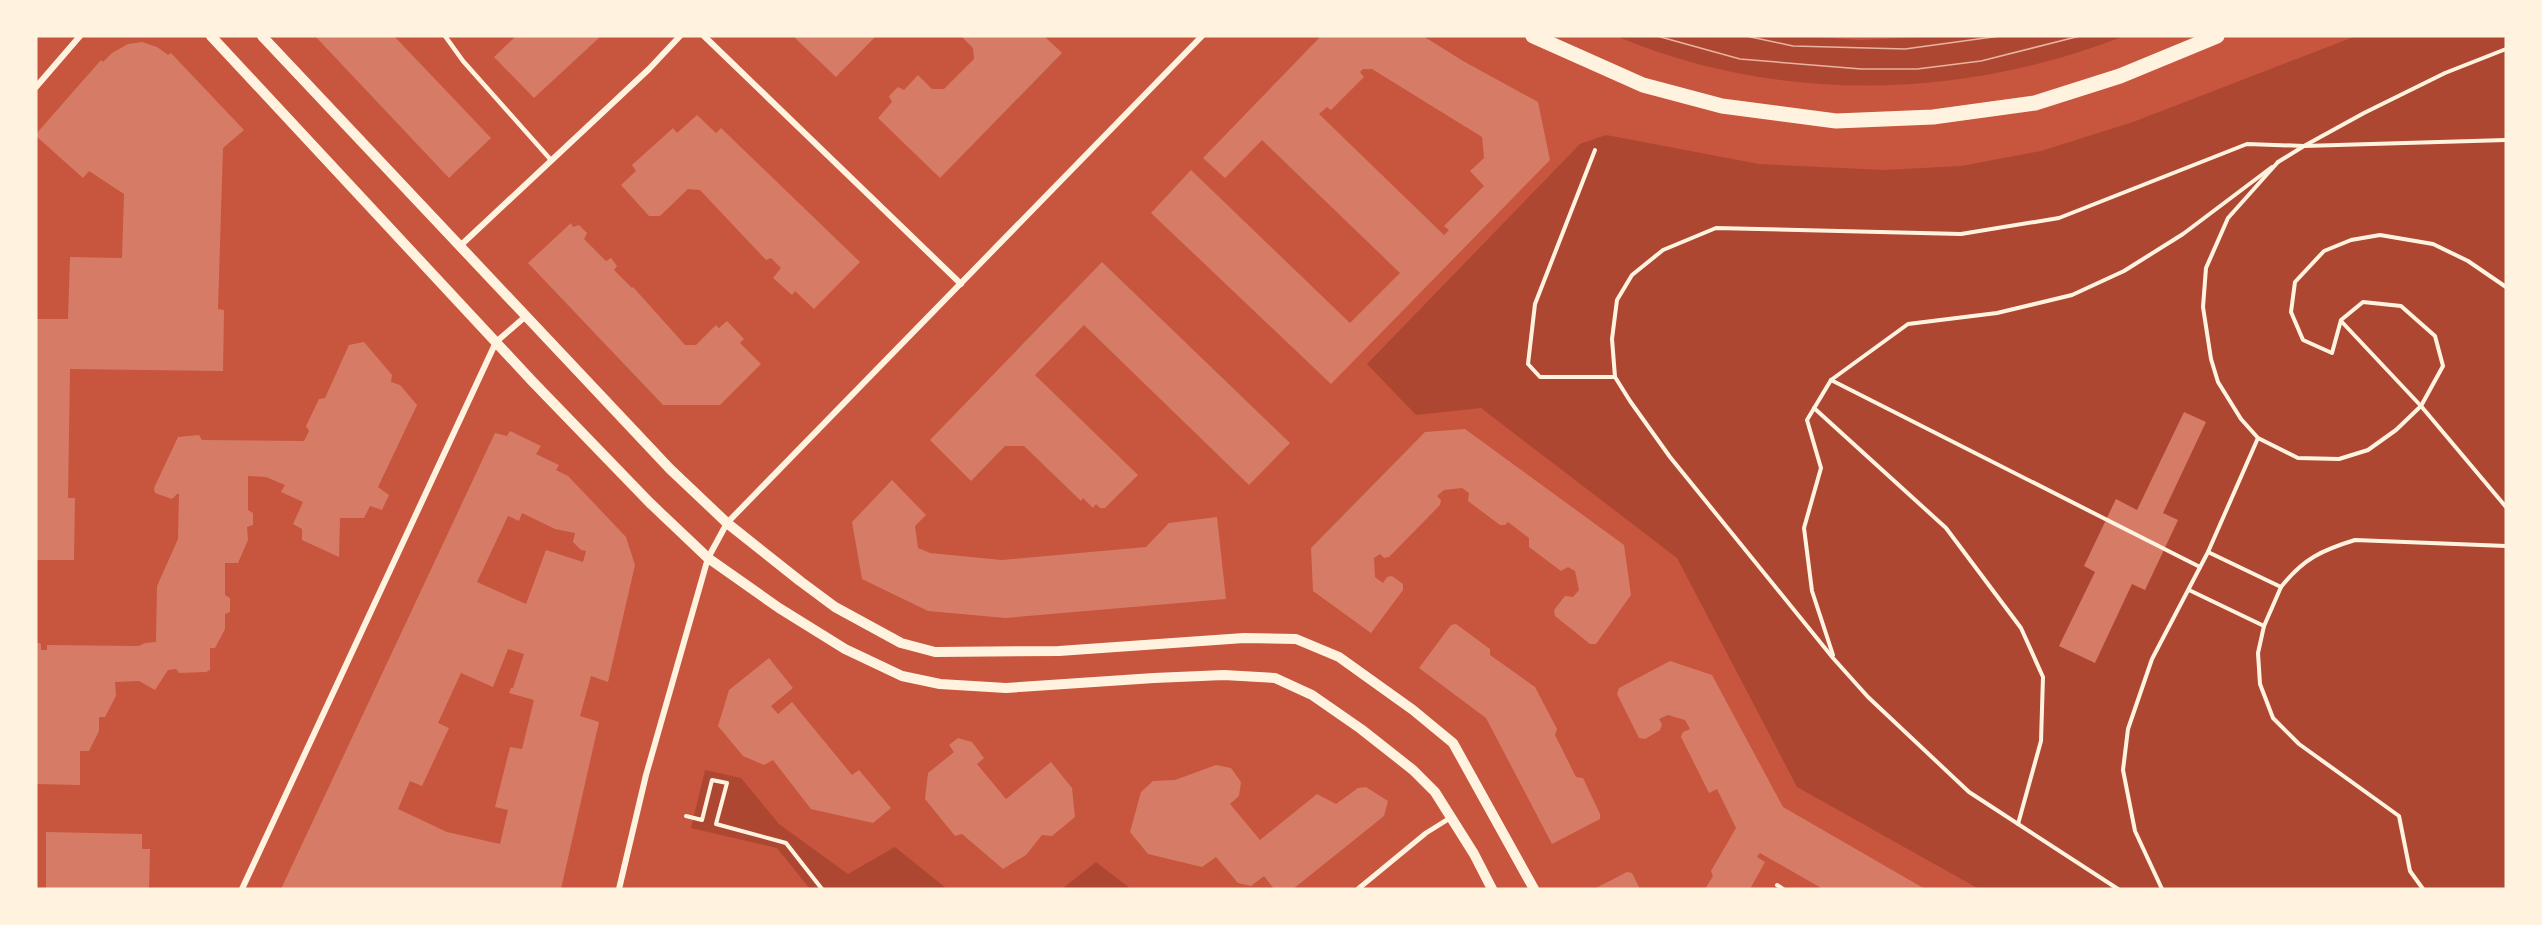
<svg xmlns="http://www.w3.org/2000/svg" width="2542" height="925" font-family="'Zilla Slab',serif">
  <style>
    .green { fill: #ae4732 }
    .building { fill: #d67c66; fill-rule: evenodd }
    .lines { fill: none; stroke-linecap: round; stroke-linejoin: round }
    .path { stroke: #fff3e0; stroke-width: 4 }
    .service { stroke: #fff3e0; stroke-width: 4.5 }
    .pedestrian { stroke: #fff3e0; stroke-width: 5 }
    .minor { stroke: #fff3e0; stroke-width: 6 }
    .tertiary { stroke: #fff3e0; stroke-width: 10 }
    .primary { stroke: #fff3e0; stroke-width: 15 }
    .tram { stroke: #e9b49f; stroke-width: 1.5 }
  </style>
  <rect width="100%" height="100%" fill="#c8553d"/>
  <!-- green -->
  <g class="green">
    <path d="M 1616,36 L 1792,36 L 1862,40 L 1939,36 L 2124,36 C 1962,100 1777,104 1616,36 Z"/>
    <path d="M 2356,36 L 2506,36 L 2506,889 L 1979,889 L 1797,787 L 1677,558 L 1481,408 L 1416,415 L 1367,364 L 1580,144 L 1606,135 L 1759,164 L 1884,170 L 1961,166 L 2041,151 L 2133,122 Z"/>
    <path d="M 705,770 L 741,778 L 779,824 L 848,874 L 895,847 L 947,889 L 810,889 L 777,848 L 691,828 Z"/>
    <path d="M 1096,862 L 1131,889 L 1062,889 Z"/>
  </g>
  <!-- building -->
  <g class="building">
    <path d="M 315,36 L 394,36 L 491,138 L 449,178 Z"/>
    <path d="M 516,36 L 601,36 L 534,98 L 494,57 Z"/>
    <path d="M 793,36 L 876,36 L 836,77 Z"/>
    <path d="M 961,36 L 1044,36 L 1062,53 L 940,178 L 878,118 L 892,102 L 889,96 L 898,87 L 904,90 L 918,75 L 932,89 L 944,89 L 974,59 L 973,48 Z"/>
    <path d="M 1321,36 L 1423,36 L 1463,61 L 1538,102 L 1550,160 L 1331,384 L 1151,213 L 1191,170 L 1350,323 L 1400,273 L 1262,140 L 1225,178 L 1203,158 ZM 1363,69 L 1372,69 L 1482,137 L 1484,158 L 1470,171 L 1484,186 L 1444,226 L 1449,230 L 1444,235 L 1319,114 L 1327,107 L 1331,110 L 1364,77 L 1360,72 Z"/>
    <path d="M 142,42 L 157,47 L 168,55 L 171,53 L 244,130 L 223,148 L 218,309 L 224,310 L 223,371 L 70,369 L 68,498 L 75,498 L 74,560 L 36,560 L 36,319 L 68,319 L 70,257 L 122,258 L 124,194 L 89,171 L 83,178 L 36,136 L 36,134 L 101,60 L 103,62 L 112,53 L 128,44 Z"/>
    <path d="M 697,115 L 716,133 L 721,128 L 860,262 L 814,309 L 795,291 L 792,295 L 773,278 L 781,268 L 771,258 L 766,260 L 700,190 L 688,189 L 660,216 L 649,216 L 621,185 L 636,171 L 632,165 L 673,128 L 677,133 Z"/>
    <path d="M 571,223 L 573,227 L 579,225 L 587,233 L 584,239 L 606,261 L 611,258 L 617,266 L 614,270 L 632,288 L 633,287 L 685,345 L 696,345 L 716,325 L 719,328 L 727,321 L 744,339 L 740,343 L 761,364 L 720,405 L 663,405 L 528,263 Z"/>
    <path d="M 1102,262 L 1290,443 L 1249,485 L 1084,325 L 1035,375 L 1138,475 L 1105,508 L 1100,508 L 1096,504 L 1093,508 L 1083,498 L 1081,501 L 1024,446 L 1005,446 L 971,481 L 930,440 Z"/>
    <path d="M 364,342 L 392,375 L 391,382 L 400,385 L 417,405 L 378,487 L 389,495 L 382,510 L 370,506 L 364,518 L 340,518 L 339,557 L 302,540 L 302,529 L 293,524 L 303,502 L 281,492 L 285,485 L 266,477 L 248,476 L 248,510 L 253,513 L 253,525 L 247,527 L 248,540 L 238,563 L 225,563 L 225,595 L 230,598 L 230,612 L 225,614 L 225,629 L 215,648 L 210,648 L 210,670 L 206,672 L 179,673 L 176,669 L 168,670 L 155,690 L 139,681 L 115,682 L 116,696 L 105,717 L 99,717 L 99,731 L 89,751 L 80,751 L 80,785 L 36,784 L 36,642 L 41,644 L 41,650 L 47,650 L 47,645 L 139,646 L 145,643 L 156,642 L 157,586 L 178,539 L 179,494 L 177,494 L 172,499 L 155,493 L 154,488 L 178,437 L 199,435 L 202,440 L 304,441 L 309,431 L 306,426 L 319,399 L 325,398 L 349,345 Z"/>
    <path d="M 2184,412 L 2206,422 L 2163,513 L 2178,520 L 2145,590 L 2132,584 L 2095,663 L 2059,646 L 2095,572 L 2084,566 L 2116,499 L 2137,510 Z"/>
    <path d="M 1465,429 L 1624,545 L 1631,595 L 1596,644 L 1590,644 L 1555,616 L 1554,610 L 1565,596 L 1573,597 L 1579,590 L 1575,571 L 1568,567 L 1561,571 L 1529,547 L 1529,538 L 1508,522 L 1505,525 L 1500,525 L 1468,501 L 1469,493 L 1462,488 L 1444,490 L 1437,496 L 1441,500 L 1440,505 L 1389,557 L 1384,558 L 1380,554 L 1374,558 L 1375,577 L 1383,583 L 1387,577 L 1392,576 L 1403,584 L 1403,590 L 1371,633 L 1313,591 L 1311,548 L 1425,432 Z"/>
    <path d="M 510,431 L 541,446 L 536,454 L 559,465 L 556,470 L 568,476 L 626,537 L 635,565 L 608,682 L 591,676 L 580,716 L 599,722 L 561,889 L 281,889 L 495,433 L 507,436 ZM 522,513 L 555,529 L 575,533 L 573,542 L 581,550 L 586,551 L 583,562 L 546,550 L 526,604 L 477,582 L 508,516 L 519,521 ZM 508,649 L 524,654 L 513,688 L 511,688 L 509,693 L 534,700 L 522,749 L 510,747 L 495,807 L 508,810 L 500,844 L 447,832 L 398,809 L 410,781 L 422,786 L 449,728 L 438,723 L 461,673 L 493,687 Z"/>
    <path d="M 892,480 L 926,515 L 915,526 L 918,548 L 930,553 L 1002,560 L 1146,547 L 1169,523 L 1217,517 L 1226,599 L 1005,618 L 928,611 L 862,579 L 852,522 Z"/>
    <path d="M 1456,624 L 1490,649 L 1490,655 L 1535,687 L 1557,729 L 1555,735 L 1576,777 L 1583,778 L 1600,814 L 1600,819 L 1552,844 L 1486,718 L 1419,668 L 1451,625 Z"/>
    <path d="M 769,658 L 793,688 L 771,706 L 778,714 L 792,702 L 852,775 L 859,770 L 891,808 L 873,823 L 811,809 L 773,760 L 764,765 L 743,756 L 718,726 L 729,690 Z"/>
    <path d="M 1670,661 L 1712,675 L 1783,807 L 1925,889 L 1823,889 L 1760,853 L 1757,857 L 1765,862 L 1750,889 L 1705,889 L 1713,876 L 1711,871 L 1736,828 L 1717,789 L 1709,793 L 1681,737 L 1683,732 L 1690,729 L 1685,720 L 1668,715 L 1659,719 L 1662,724 L 1660,730 L 1645,739 L 1639,738 L 1617,694 L 1619,688 Z"/>
    <path d="M 958,738 L 972,742 L 984,758 L 977,764 L 1006,799 L 1051,762 L 1072,788 L 1075,817 L 1052,836 L 1042,835 L 1026,855 L 1003,869 L 962,834 L 955,836 L 925,799 L 928,773 L 954,752 L 949,745 Z"/>
    <path d="M 1216,765 L 1231,768 L 1241,782 L 1239,796 L 1230,804 L 1260,840 L 1317,794 L 1336,804 L 1358,788 L 1366,787 L 1388,801 L 1384,816 L 1293,889 L 1274,889 L 1264,876 L 1251,886 L 1238,883 L 1216,857 L 1202,867 L 1148,854 L 1130,832 L 1141,792 L 1153,781 L 1175,780 Z"/>
    <path d="M 46,832 L 142,834 L 142,849 L 150,849 L 149,889 L 46,889 Z"/>
    <path d="M 1627,872 L 1632,873 L 1640,889 L 1594,889 Z"/>
  </g>
  <g class="lines">
    <!-- path -->
    <g class="path">
      <path d="M 1595,150 L 1535,304 L 1528,364 L 1540,377 L 1615,377"/>
      <path d="M 2278,162 L 2228,218 L 2206,268 L 2203,307 L 2211,359 L 2218,382 L 2241,419 L 2258,438 L 2298,458 L 2339,459 L 2368,450 L 2396,430 L 2421,406 L 2443,366 L 2435,336 L 2401,306 L 2363,302 L 2341,320 L 2332,353 L 2303,340 L 2291,312 L 2295,282 L 2324,251 L 2351,240 L 2380,235 L 2433,244 L 2468,261 L 2506,287"/>
      <path d="M 2278,162 L 2304,146 L 2506,140"/>
      <path d="M 2341,321 L 2421,406 L 2506,507"/>
      <path d="M 1831,380 L 2200,567"/>
      <path d="M 1814,408 L 1946,528 L 2021,628 L 2043,677 L 2041,741 L 2018,824"/>
      <path d="M 2208,552 L 2281,587 C 2303,559 2322,550 2355,540 L 2506,546"/>
      <path d="M 2281,587 L 2264,626 L 2258,653 L 2260,684 L 2273,718 L 2299,744 L 2399,816 L 2410,871 L 2423,889"/>
      <path d="M 2189,590 L 2264,626"/>
      <path d="M 1833,655 L 1812,591 L 1804,528 L 1821,468 L 1807,420 L 1831,380 L 1908,324 L 1997,313 L 2072,295 L 2124,271 L 2183,234 L 2272,167"/>
      <path d="M 686,816 L 702,820 L 712,780 L 727,783 L 716,824 L 786,843 L 822,889"/>
      <path d="M 1777,885 L 1783,889"/>
      <path d="M 2118,889 L 1969,792 L 1868,697 L 1833,658 L 1670,457 L 1630,401 L 1615,377 L 1612,339 L 1617,300 L 1632,275 L 1663,250 L 1716,228 L 1961,234 L 2059,218 L 2247,144 L 2304,146 L 2364,113 L 2445,73 L 2506,49"/>
      <path d="M 2162,889 L 2135,831 L 2123,770 L 2128,729 L 2152,659 L 2208,552 L 2258,438"/>
    </g>
    <!-- service -->
    <path class="service" d="M 445,36 L 463,61 L 551,160"/>
    <!-- pedestrian -->
    <path class="pedestrian" d="M 1358,889 L 1426,833 L 1450,818"/>
    <!-- minor -->
    <g class="minor">
      <path d="M 704,36 L 961,284"/>
      <path d="M 36,87 L 80,36"/>
      <path d="M 460,246 L 649,69 L 680,36"/>
      <path d="M 242,889 L 496,342 L 526,316"/>
      <path d="M 619,889 L 646,775 L 708,558 L 727,523 L 1202,36"/>
    </g>
    <!-- tertiary -->
    <g class="tertiary">
      <path d="M 211,36 L 532,381 L 650,503 L 708,558 L 779,608 L 845,649 L 902,676 L 940,684 L 1006,688 L 1154,678 L 1224,675 L 1275,678 L 1312,695 L 1361,729 L 1413,770 L 1435,792 L 1474,854 L 1492,889"/>
      <path d="M 262,36 L 670,469 L 727,523 L 800,581 L 835,607 L 901,643 L 935,652 L 1059,651 L 1244,638 L 1296,639 L 1339,657 L 1413,710 L 1453,743 L 1534,889"/>
    </g>
    <!-- primary -->
    <path class="primary" d="M 1533,36 L 1643,85 L 1722,106 L 1836,121 L 1933,117 L 2035,103 L 2120,76 L 2217,36"/>
    <!-- tram -->
    <g class="tram">
      <path d="M 1657,36 L 1740,59 L 1861,69 L 1917,69 L 1981,61 L 2080,36"/>
      <path d="M 1746,36 L 1793,46 L 1905,49 L 2000,36"/>
    </g>
  </g>
  <!-- border -->
  <rect width="2542" height="925" fill="none" stroke="#fff3e0" stroke-width="75"/>
</svg>
